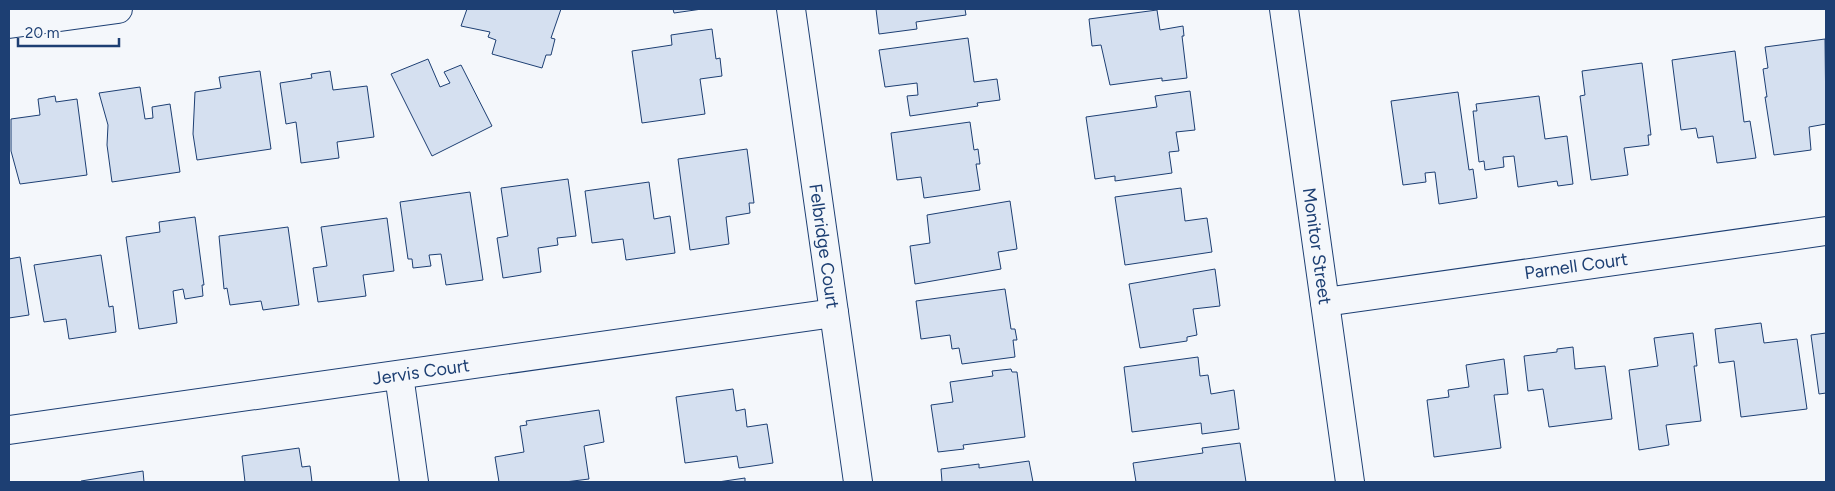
<svg xmlns="http://www.w3.org/2000/svg" width="1835" height="491" font-family="Figtree,sans-serif">
  <style>
    .building { fill: #d5e0f0; stroke: #1d3f73 }
    .lines { fill: none; stroke-linecap: round; stroke-linejoin: round }
    .street-casing { stroke: #1d3f73; stroke-width: 30 }
    .secondary-casing { stroke: #1d3f73; stroke-width: 30 }
    .street { stroke: #f4f7fb; stroke-width: 28 }
    .secondary { stroke: #f4f7fb; stroke-width: 28 }
    .labels { text-anchor: middle; stroke-width: 4; stroke-linejoin: round; paint-order: stroke }
    .street-label { font-size: 18px; fill: #1d3f73; stroke: #f4f7fb }
  </style>
  <rect width="100%" height="100%" fill="#f4f7fb"/>
  <!-- building -->
  <g class="building">
    <path d="M 467,9 L 561,9 L 551,38 L 555,39 L 551,55 L 546,55 L 542,68 L 492,54 L 496,40 L 488,37 L 490,32 L 461,26 Z"/>
    <path d="M 673,9 L 702,9 L 674,13 Z"/>
    <path d="M 876,9 L 965,9 L 966,15 L 916,22 L 917,29 L 879,34 Z"/>
    <path d="M 1157,10 L 1160,30 L 1183,26 L 1184,36 L 1182,36 L 1187,78 L 1162,81 L 1162,78 L 1110,85 L 1101,45 L 1092,46 L 1089,19 Z"/>
    <path d="M 712,29 L 716,59 L 720,58 L 722,76 L 700,79 L 705,114 L 642,123 L 632,51 L 672,45 L 671,35 Z"/>
    <path d="M 968,38 L 974,82 L 997,79 L 1000,100 L 977,103 L 978,106 L 910,116 L 907,96 L 918,95 L 917,83 L 885,87 L 879,50 Z"/>
    <path d="M 1825,39 L 1826,124 L 1809,127 L 1811,150 L 1774,155 L 1765,97 L 1767,97 L 1763,69 L 1768,68 L 1765,47 Z"/>
    <path d="M 1735,51 L 1744,122 L 1750,121 L 1756,158 L 1717,163 L 1713,136 L 1698,138 L 1696,128 L 1681,130 L 1672,60 Z"/>
    <path d="M 428,59 L 440,87 L 450,83 L 444,72 L 461,65 L 492,126 L 432,156 L 391,74 Z"/>
    <path d="M 1642,63 L 1651,135 L 1648,135 L 1649,145 L 1624,148 L 1628,175 L 1591,180 L 1580,96 L 1585,95 L 1582,71 Z"/>
    <path d="M 260,71 L 271,149 L 197,160 L 193,134 L 195,92 L 221,88 L 219,77 Z"/>
    <path d="M 330,71 L 333,90 L 367,86 L 374,137 L 337,142 L 339,158 L 301,163 L 296,122 L 286,124 L 280,83 L 312,78 L 311,74 Z"/>
    <path d="M 140,87 L 145,119 L 153,118 L 152,107 L 170,104 L 180,172 L 112,182 L 107,145 L 108,125 L 99,93 Z"/>
    <path d="M 1190,91 L 1195,130 L 1176,132 L 1179,151 L 1169,152 L 1172,173 L 1115,181 L 1115,176 L 1095,179 L 1086,117 L 1157,107 L 1155,96 Z"/>
    <path d="M 1458,92 L 1469,170 L 1473,169 L 1477,198 L 1439,204 L 1435,172 L 1425,173 L 1426,182 L 1403,185 L 1391,101 Z"/>
    <path d="M 55,96 L 56,102 L 77,99 L 87,175 L 20,184 L 11,151 L 11,119 L 40,115 L 38,99 Z"/>
    <path d="M 1539,96 L 1545,139 L 1567,136 L 1573,184 L 1558,186 L 1557,181 L 1518,187 L 1514,156 L 1503,157 L 1504,167 L 1485,170 L 1484,161 L 1479,162 L 1473,111 L 1477,111 L 1476,104 Z"/>
    <path d="M 970,122 L 974,150 L 978,149 L 980,164 L 976,164 L 980,190 L 924,198 L 921,177 L 897,180 L 891,133 Z"/>
    <path d="M 747,149 L 754,203 L 749,203 L 750,213 L 726,217 L 729,244 L 690,250 L 678,159 Z"/>
    <path d="M 568,179 L 576,236 L 557,238 L 558,245 L 538,248 L 541,272 L 503,278 L 497,238 L 508,236 L 501,188 Z"/>
    <path d="M 649,182 L 654,219 L 670,216 L 675,253 L 626,260 L 623,239 L 592,243 L 585,191 Z"/>
    <path d="M 1181,188 L 1185,221 L 1207,218 L 1212,252 L 1125,265 L 1115,197 Z"/>
    <path d="M 470,192 L 483,280 L 446,285 L 441,254 L 429,255 L 431,266 L 413,268 L 412,259 L 408,259 L 400,202 Z"/>
    <path d="M 1010,201 L 1017,249 L 998,252 L 1001,269 L 915,284 L 910,246 L 930,243 L 927,215 Z"/>
    <path d="M 195,217 L 204,285 L 202,285 L 203,296 L 185,299 L 183,289 L 173,291 L 177,323 L 139,329 L 126,237 L 160,232 L 159,222 Z"/>
    <path d="M 387,218 L 394,271 L 363,275 L 366,296 L 318,302 L 313,268 L 327,266 L 321,227 Z"/>
    <path d="M 288,227 L 299,305 L 263,310 L 261,301 L 230,305 L 227,288 L 224,289 L 219,236 Z"/>
    <path d="M 101,255 L 109,307 L 113,306 L 116,332 L 69,339 L 66,319 L 44,322 L 34,265 Z"/>
    <path d="M 20,257 L 29,315 L 9,318 L 9,259 Z"/>
    <path d="M 1215,269 L 1220,306 L 1193,309 L 1197,335 L 1187,337 L 1187,341 L 1140,348 L 1129,284 Z"/>
    <path d="M 1005,289 L 1011,329 L 1015,329 L 1017,340 L 1013,340 L 1015,357 L 962,364 L 959,348 L 952,349 L 950,335 L 921,339 L 916,301 Z"/>
    <path d="M 1761,323 L 1764,343 L 1797,339 L 1807,409 L 1741,417 L 1734,361 L 1719,363 L 1715,329 Z"/>
    <path d="M 1693,333 L 1697,366 L 1694,366 L 1701,421 L 1666,425 L 1669,445 L 1639,450 L 1629,370 L 1658,366 L 1654,338 Z"/>
    <path d="M 1826,333 L 1826,393 L 1819,394 L 1811,335 Z"/>
    <path d="M 1573,347 L 1575,369 L 1605,366 L 1612,419 L 1549,427 L 1543,389 L 1528,391 L 1524,356 L 1557,352 L 1557,349 Z"/>
    <path d="M 1198,357 L 1200,376 L 1208,375 L 1211,394 L 1234,390 L 1239,429 L 1202,434 L 1201,423 L 1132,432 L 1124,367 Z"/>
    <path d="M 1504,359 L 1508,394 L 1494,395 L 1501,448 L 1434,457 L 1427,400 L 1449,397 L 1448,390 L 1469,387 L 1466,365 Z"/>
    <path d="M 1011,369 L 1012,372 L 1017,372 L 1025,437 L 963,445 L 964,449 L 938,452 L 931,405 L 953,402 L 950,382 L 993,376 L 992,371 Z"/>
    <path d="M 733,389 L 736,411 L 745,409 L 747,427 L 767,424 L 773,463 L 739,468 L 737,456 L 685,463 L 676,397 Z"/>
    <path d="M 599,410 L 604,442 L 584,446 L 589,479 L 565,482 L 499,482 L 495,457 L 524,452 L 520,426 L 527,425 L 526,421 Z"/>
    <path d="M 1240,443 L 1246,482 L 1136,482 L 1133,463 L 1203,453 L 1202,448 Z"/>
    <path d="M 299,448 L 302,467 L 310,466 L 312,482 L 245,482 L 242,456 Z"/>
    <path d="M 1029,461 L 1033,482 L 942,482 L 941,469 L 979,464 L 979,468 Z"/>
    <path d="M 143,471 L 144,482 L 81,482 L 81,481 Z"/>
    <path d="M 745,478 L 745,482 L 718,482 Z"/>
  </g>
  <g class="lines">
    <defs>
      <g id="street">
        <path d="M 791,9 L 858,482"/>
        <path d="M 9,24 L 118,9"/>
        <path d="M 1325,302 L 1826,231"/>
        <path d="M 399,375 L 414,482"/>
        <path d="M 9,430 L 834,313"/>
      </g>
      <path id="secondary" d="M 1284,9 L 1350,482"/>
    </defs>
    <!-- street casing -->
    <use href="#street" class="street-casing"/>
    <!-- secondary casing -->
    <use href="#secondary" class="secondary-casing"/>
    <!-- street -->
    <use href="#street" class="street"/>
    <!-- secondary -->
    <use href="#secondary" class="secondary"/>
  </g>
  <g class="labels">
    <!-- street labels -->
    <g class="street-label">
      <text transform="translate(824 246) rotate(82)" y="6">Felbridge Court</text>
      <text transform="translate(1317 246) rotate(82)" y="6">Monitor Street</text>
      <text transform="translate(1576 266) rotate(-8)" y="6">Parnell Court</text>
      <text transform="translate(421 372) rotate(-8)" y="6">Jervis Court</text>
    </g>
  </g>
  <!-- border -->
  <rect width="1835" height="491" fill="none" stroke="#1d3f73" stroke-width="20"/>
  <!-- scale -->
  <path d="M18 38v8h101v-8" fill="none" stroke="#1d3f73" stroke-width="2.5"/>
  <text x="25" y="38" font-size="15" fill="#1d3f73" stroke="#f4f7fb" stroke-width="4" paint-order="stroke">20 m</text>
</svg>
